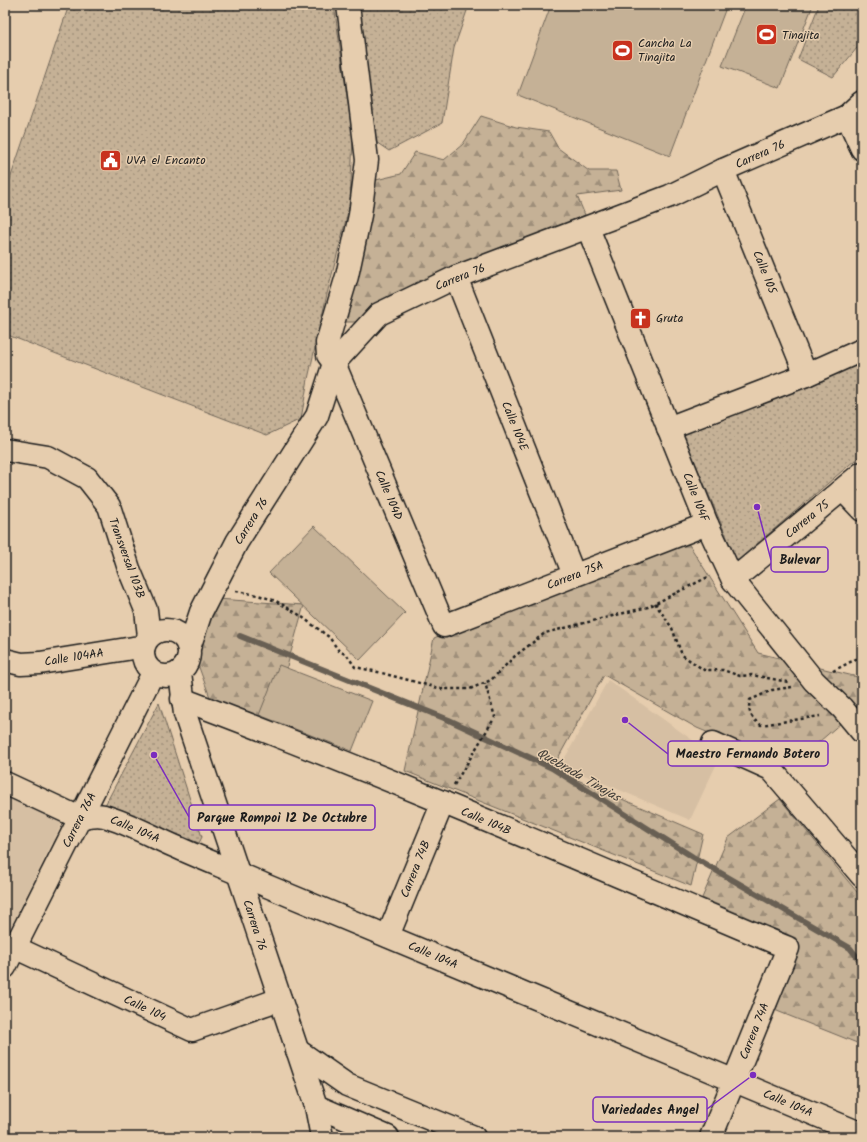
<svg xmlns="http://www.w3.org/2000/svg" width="867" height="1142" font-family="Kalam,sans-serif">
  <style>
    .built { fill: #d6bfa3 }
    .forest { fill: url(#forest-firs); stroke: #706659 }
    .park { fill: url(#park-dots); stroke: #706659 }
    .garden { fill: #c5b196; stroke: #706659 }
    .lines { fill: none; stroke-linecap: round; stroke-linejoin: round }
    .stream { stroke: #685f53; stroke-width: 6 }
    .minor-casing { stroke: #1c1c1c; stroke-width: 25 }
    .major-casing { stroke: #1c1c1c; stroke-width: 25 }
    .path { stroke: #1c1c1c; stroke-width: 2.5; stroke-dasharray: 3 3; stroke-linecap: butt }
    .minor { stroke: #e6cdae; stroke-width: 22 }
    .major { stroke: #e6cdae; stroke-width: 22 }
    .labels { text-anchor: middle; stroke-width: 3; stroke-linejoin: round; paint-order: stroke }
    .poi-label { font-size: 12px; fill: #1c1c1c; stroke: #e6cdae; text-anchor: start }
    .street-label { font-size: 12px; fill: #1c1c1c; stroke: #e6cdae }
    .water-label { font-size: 13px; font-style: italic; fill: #423e38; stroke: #e6cdae }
    .leader { fill: none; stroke: #7b2cbf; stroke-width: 1.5 }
    .callout-dot { fill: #7b2cbf; stroke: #e6cdae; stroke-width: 1.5 }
    .callout { fill: #e6cdae; stroke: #7b2cbf; stroke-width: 1.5 }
    .callout-label { font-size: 13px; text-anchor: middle; font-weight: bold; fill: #1c1c1c }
  </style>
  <defs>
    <pattern id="forest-firs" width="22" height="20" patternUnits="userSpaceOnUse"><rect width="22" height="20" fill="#c5b196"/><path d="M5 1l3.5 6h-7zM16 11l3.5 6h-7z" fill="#9f8f7a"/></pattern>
    <pattern id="park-dots" width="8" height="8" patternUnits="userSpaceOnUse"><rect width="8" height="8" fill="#c5b196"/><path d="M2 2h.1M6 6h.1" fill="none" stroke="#9f8f7a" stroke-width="1.8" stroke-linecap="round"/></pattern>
  </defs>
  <rect width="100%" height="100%" fill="#e6cdae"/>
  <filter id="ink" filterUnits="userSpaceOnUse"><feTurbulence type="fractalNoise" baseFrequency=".025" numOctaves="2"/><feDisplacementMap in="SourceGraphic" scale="8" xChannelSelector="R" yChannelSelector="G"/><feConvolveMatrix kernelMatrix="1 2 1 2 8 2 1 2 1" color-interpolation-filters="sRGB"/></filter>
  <g filter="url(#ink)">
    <!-- built -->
    <g class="built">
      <path d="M 608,680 L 719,759 L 690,820 L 561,765 Z"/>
      <path d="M 5,792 L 55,817 L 62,823 L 5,939 Z"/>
    </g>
    <!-- forest -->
    <g class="forest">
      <path d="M 481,116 L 516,127 L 549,132 L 558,148 L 589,171 L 616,171 L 621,190 L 577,196 L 585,215 L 379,305 L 365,322 L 337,322 L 372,181 L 401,174 L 415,152 L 444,160 L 463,144 Z"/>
      <path d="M 688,543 L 758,653 L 862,678 L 862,702 L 842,722 L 805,754 L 757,753 L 697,728 L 604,675 L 552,769 L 703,834 L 691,886 L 405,771 L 434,638 L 513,605 L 600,555 Z"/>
      <path d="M 217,599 L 304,605 L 286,670 L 268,723 L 214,708 L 194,654 Z"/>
      <path d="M 780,799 L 862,898 L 862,1045 L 772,1009 L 796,938 L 702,898 L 728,838 Z"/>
    </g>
    <!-- park -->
    <g class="park">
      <path d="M 69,5 L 334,5 L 353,138 L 350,204 L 327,294 L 308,379 L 301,419 L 267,435 L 5,334 L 5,194 Z"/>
      <path d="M 353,5 L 469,5 L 454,48 L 442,123 L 389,151 L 370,138 Z"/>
      <path d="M 819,5 L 862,5 L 862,42 L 833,77 L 798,59 Z"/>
      <path d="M 862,359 L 862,454 L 737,561 L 683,434 Z"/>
      <path d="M 159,703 L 202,837 L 199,843 L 104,807 Z"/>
    </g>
    <!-- garden -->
    <g class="garden">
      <path d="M 551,5 L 727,5 L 670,156 L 518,95 Z"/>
      <path d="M 746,5 L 813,5 L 780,88 L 722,66 Z"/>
      <path d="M 314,526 L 405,613 L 360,660 L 269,573 Z"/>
      <path d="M 279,665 L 372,701 L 352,751 L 259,715 Z"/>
    </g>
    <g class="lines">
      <!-- stream -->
      <path class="stream" d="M 240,636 L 449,720 L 552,768 L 693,857 L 850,948 L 862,963"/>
      <defs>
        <g id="minor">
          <path d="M 348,5 L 367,160 L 360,215 L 347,276 L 327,343 L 328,355 L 334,363 L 444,626 L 707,524"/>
          <path d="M 847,116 L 862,149"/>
          <path d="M 723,170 L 806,375"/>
          <path d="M 588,228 L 707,524 L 733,580 L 814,681 L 842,708 L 862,732"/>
          <path d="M 456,277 L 574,575"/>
          <path d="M 668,428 L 806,375 L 862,350"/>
          <path d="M 5,450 L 48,457 L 87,478 L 109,506 L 129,569 L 146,610 L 149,636"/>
          <path d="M 843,490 L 862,510"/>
          <path d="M 733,580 L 862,473"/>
          <path d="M 5,660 L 21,664 L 40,663 L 133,648 L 143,647"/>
          <path d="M 182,699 C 387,776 587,863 788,948 L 711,1137"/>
          <path d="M 713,743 L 771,769 L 862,876"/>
          <path d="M 5,783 L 80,818 C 88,816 96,814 104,816 C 128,823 151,836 174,846 C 205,860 236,872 267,886 L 862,1134"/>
          <path d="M 388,936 L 443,802"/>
          <path d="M 14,947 L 192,1030 L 280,999"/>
          <path d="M 5,967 L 153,673"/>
          <path d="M 316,1106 L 322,1137"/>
        </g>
        <g id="major">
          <circle cx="166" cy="653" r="23"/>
          <path d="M 189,648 L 201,612 L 237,542 L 317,416 L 334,363 L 379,314 L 456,277 L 670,196 L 723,170 L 847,116 L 862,102"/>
          <path d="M 180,672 L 185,714 L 316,1106 L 388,1137"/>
          <path d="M 297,1050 L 347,1085 L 474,1137"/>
        </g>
      </defs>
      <!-- minor casing -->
      <use href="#minor" class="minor-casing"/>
      <!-- major casing -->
      <use href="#major" class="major-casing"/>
      <!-- path -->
      <g class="path">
        <path d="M 236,591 L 258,595 L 276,601 L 298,614 L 329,637 L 339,651 L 347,655 L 355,667 L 378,672 L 442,689 L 470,689 L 491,680 L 515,656 L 545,633 L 648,607 L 708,577"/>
        <path d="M 655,603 L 672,628 L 682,655 L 704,670 L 723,670 L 740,676 L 752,675 L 788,682"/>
        <path d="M 833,671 L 862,656"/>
        <path d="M 792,687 L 772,690 L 750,700 C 747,712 752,719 761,725 L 820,716"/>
        <path d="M 454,785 L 495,717 L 485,683"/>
      </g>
      <!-- minor -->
      <use href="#minor" class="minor"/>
      <!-- major -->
      <use href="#major" class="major"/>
    </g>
  </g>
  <!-- icons -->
  <defs>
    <symbol id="stadium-square" viewBox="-11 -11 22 22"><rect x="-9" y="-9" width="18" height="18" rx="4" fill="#c8321e" stroke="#e6cdae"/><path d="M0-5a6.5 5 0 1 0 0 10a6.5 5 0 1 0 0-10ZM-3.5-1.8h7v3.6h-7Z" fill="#fff"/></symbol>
    <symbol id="civic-square" viewBox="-11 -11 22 22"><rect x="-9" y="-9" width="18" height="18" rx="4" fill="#c8321e" stroke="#e6cdae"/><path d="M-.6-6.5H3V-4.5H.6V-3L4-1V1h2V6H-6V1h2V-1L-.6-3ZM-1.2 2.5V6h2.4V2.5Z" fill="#fff"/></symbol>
    <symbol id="church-square" viewBox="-11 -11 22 22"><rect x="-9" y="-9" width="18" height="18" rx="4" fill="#c8321e" stroke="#e6cdae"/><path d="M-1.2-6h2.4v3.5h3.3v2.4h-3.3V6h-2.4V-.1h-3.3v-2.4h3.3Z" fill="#fff"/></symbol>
  </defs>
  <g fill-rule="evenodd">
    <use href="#stadium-square" x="754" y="22" width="25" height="25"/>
    <use href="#stadium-square" x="610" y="38" width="25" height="25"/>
    <use href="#civic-square" x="98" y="148" width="25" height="25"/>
    <use href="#church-square" x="628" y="306" width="25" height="25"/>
  </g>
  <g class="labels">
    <!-- poi labels -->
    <g class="poi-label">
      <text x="782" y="39">Tinajita</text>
      <text x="638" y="47">Cancha La<tspan x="638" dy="14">Tinajita</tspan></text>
      <text x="126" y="164">UVA el Encanto</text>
      <text x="656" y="322">Gruta</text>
    </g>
    <!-- street labels -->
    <g class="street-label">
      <text transform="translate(760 154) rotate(-24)" y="4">Carrera 76</text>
      <text transform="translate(765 272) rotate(68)" y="4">Calle 105</text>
      <text transform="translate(460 277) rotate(-22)" y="4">Carrera 76</text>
      <text transform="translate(515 426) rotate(68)" y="4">Calle 104E</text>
      <text transform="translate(389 495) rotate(67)" y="4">Calle 104D</text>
      <text transform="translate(696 497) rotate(68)" y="4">Calle 104F</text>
      <text transform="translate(807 519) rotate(-39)" y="4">Carrera 75</text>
      <text transform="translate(251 521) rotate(-58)" y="4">Carrera 76</text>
      <text transform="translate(127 558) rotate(70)" y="4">Transversal 103B</text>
      <text transform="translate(575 575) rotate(-21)" y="4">Carrera 75A</text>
      <text transform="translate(74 657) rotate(-9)" y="4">Calle 104AA</text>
      <text transform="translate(79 820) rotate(-63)" y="4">Carrera 76A</text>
      <text transform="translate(486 821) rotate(23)" y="4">Calle 104B</text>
      <text transform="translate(135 829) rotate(23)" y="4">Calle 104A</text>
      <text transform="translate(415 869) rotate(-68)" y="4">Carrera 74B</text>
      <text transform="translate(255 925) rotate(72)" y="4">Carrera 76</text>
      <text transform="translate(433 955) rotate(23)" y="4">Calle 104A</text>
      <text transform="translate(145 1008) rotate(25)" y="4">Calle 104</text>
      <text transform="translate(754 1031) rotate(-68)" y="4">Carrera 74A</text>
      <text transform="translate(788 1103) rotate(23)" y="4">Calle 104A</text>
    </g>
    <!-- water labels -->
    <g class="water-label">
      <text transform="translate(579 774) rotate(30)" y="5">Quebrada Tinajas</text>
    </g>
  </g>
  <!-- callouts -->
  <path class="leader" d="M757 507L771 560M625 720L668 754M154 755L189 817M753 1075L707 1109"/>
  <g class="callout-dot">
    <circle cx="757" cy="507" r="4"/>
    <circle cx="625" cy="720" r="4"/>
    <circle cx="154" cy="755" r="4"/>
    <circle cx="753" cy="1075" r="4"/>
  </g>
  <g class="callout">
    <rect x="771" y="547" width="57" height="25" rx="4"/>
    <rect x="668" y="741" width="160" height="25" rx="4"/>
    <rect x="189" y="805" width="186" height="25" rx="4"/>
    <rect x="593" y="1097" width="114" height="25" rx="4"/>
  </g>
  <g class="callout-label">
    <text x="800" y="564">Bulevar</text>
    <text x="748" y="758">Maestro Fernando Botero</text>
    <text x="282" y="822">Parque Rompoi 12 De Octubre</text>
    <text x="650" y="1114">Variedades Angel</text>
  </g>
  <!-- margin -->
  <rect width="867" height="1142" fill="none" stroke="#e6cdae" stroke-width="20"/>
  <rect x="10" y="10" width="847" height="1122" fill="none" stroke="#1c1c1c" stroke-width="1.5" filter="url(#ink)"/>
</svg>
